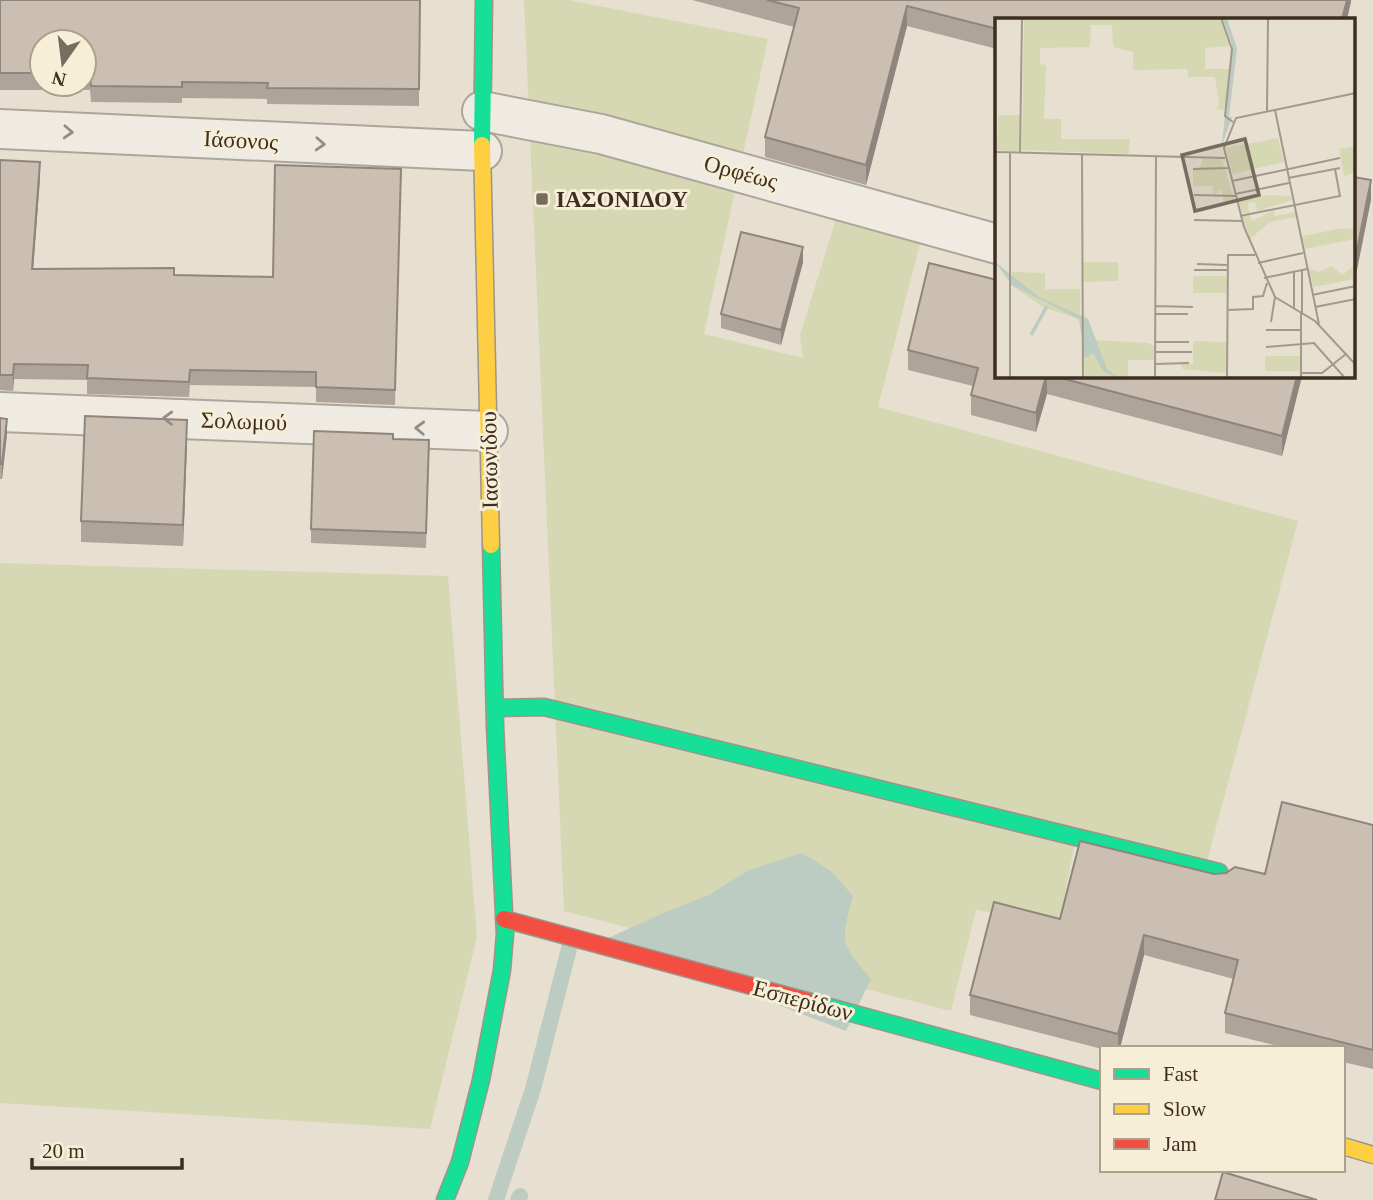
<svg xmlns="http://www.w3.org/2000/svg" width="1373" height="1200" font-family="Georgia,serif">
  <style>
    .green { fill: #d6d7b3 }
    .water { fill: #bcccc2 }
    .lines { fill: none; stroke-linecap: round; stroke-linejoin: round }
    .stream { stroke: #bcccc2; stroke-width: 16 }
    .street-casing { stroke: #ada599; stroke-width: 42 }
    .fast-casing { stroke: #9c958a; stroke-width: 19 }
    .slow-casing { stroke: #9c958a; stroke-width: 19 }
    .jam-casing { stroke: #9c958a; stroke-width: 19 }
    .street { stroke: #efebe3; stroke-width: 38 }
    .fast { stroke: #16e098; stroke-width: 16 }
    .slow { stroke: #ffcf43; stroke-width: 16 }
    .jam { stroke: #f24e42; stroke-width: 16 }
    .wall { fill: #afa499; fill-rule: evenodd }
    .shaded-wall { fill: #8e867d }
    .building { fill: #cbbfb2; stroke: #8e867d; stroke-width: 2 }
    .oneway { stroke: #968c82 }
    .poi-dot { fill: #786c5e; stroke: #f7eed8; stroke-width: 2.5 }
    .labels { text-anchor: middle; stroke-width: 6; stroke-linejoin: round; paint-order: stroke }
    .street-label { font-size: 23px; fill: #3d2e20; stroke: #f7eed8 }
    .poi-label { font-size: 23px; font-weight: bold; fill: #3d2e20; stroke: #f7eed8; text-anchor: start }
    .inset-river { fill: none; stroke: #bcccc2; stroke-width: 3.5 }
    .inset-road { fill: none; stroke: #a3998a; stroke-width: 2 }
    .view { fill: #786c5e; fill-opacity: 0.15; stroke: #786c5e; stroke-width: 3.5 }
    .inset-edge { fill: none; stroke: #3d2e20; stroke-width: 3.5 }
  </style>
  <rect width="100%" height="100%" fill="#e7e0d1"/>
  <!-- green -->
  <g class="green">
    <path d="M 524,0 L 568,0 L 768,39 L 704,334 L 803,358 L 800,335 L 842,200 L 925,224 L 878,407 L 1298,521 L 1205,869 L 1077,833 L 1059,925 L 976,910 L 951,1011 L 564,911 Z"/>
    <path d="M 0,563 L 448,576 L 477,937 L 430,1129 L 0,1103 Z"/>
  </g>
  <!-- water -->
  <path class="water" d="M 802,853 L 831,871 L 853,896 C 850,908 843,929 845,941 C 848,954 863,969 871,979 L 846,1031 L 606,939 L 668,911 L 709,895 L 749,870 Z"/>
  <g class="lines">
    <!-- stream -->
    <g class="stream">
      <path d="M 496,1200 L 533,1089 L 572,937"/>
      <path d="M 518,1200 L 520,1196"/>
    </g>
    <defs>
      <g id="street">
        <path d="M 482,111 L 601,134 L 997,244"/>
        <path d="M 0,129 L 482,151"/>
        <path d="M 0,412 L 488,431"/>
      </g>
      <g id="fast">
        <path d="M 482,145 L 484,0"/>
        <path d="M 495,708 L 544,707 L 1219,872"/>
        <path d="M 807,1001 L 1102,1081"/>
        <path d="M 445,1200 L 460,1162 L 481,1080 L 502,970 L 505,934 L 495,726 L 491,545"/>
      </g>
      <g id="slow">
        <path d="M 482,145 L 491,545"/>
        <path d="M 1343,1146 L 1373,1155"/>
      </g>
      <path id="jam" d="M 504,919 L 807,1001"/>
    </defs>
    <!-- street casing -->
    <use href="#street" class="street-casing"/>
    <!-- fast casing -->
    <use href="#fast" class="fast-casing"/>
    <!-- slow casing -->
    <use href="#slow" class="slow-casing"/>
    <!-- jam casing -->
    <use href="#jam" class="jam-casing"/>
    <!-- street -->
    <use href="#street" class="street"/>
    <!-- fast -->
    <use href="#fast" class="fast"/>
    <!-- slow -->
    <use href="#slow" class="slow"/>
    <!-- jam -->
    <use href="#jam" class="jam"/>
  </g>
  <!-- wall -->
  <g class="wall">
    <path d="M 0,0 L 420,0 L 419,106 L 267,104 L 267,99 L 182,98 L 182,103 L 91,102 L 90,90 L 0,90 ZM 42,42 L 84,42 L 84,84 L 42,84 Z"/>
    <path d="M 692,0 L 1351,0 L 1351,3 L 1347,19 L 997,19 L 997,49 L 907,26 L 866,185 L 765,157 L 765,137 L 794,27 Z"/>
    <path d="M 0,160 L 40,178 L 33,269 L 174,275 L 273,277 L 401,169 L 395,405 L 316,402 L 316,387 L 190,385 L 189,397 L 87,394 L 87,380 L 14,379 L 13,391 L 0,390 Z"/>
    <path d="M 803,262 L 781,345 L 721,328 L 721,314 Z"/>
    <path d="M 997,280 L 997,376 L 1302,376 L 1282,456 L 1047,394 L 1036,432 L 971,415 L 971,395 L 973,386 L 908,370 L 908,350 Z"/>
    <path d="M 0,418 L 7,434 L 2,479 L 0,479 Z"/>
    <path d="M 393,439 L 429,455 L 426,548 L 311,543 L 311,529 Z"/>
    <path d="M 187,441 L 183,546 L 81,542 L 81,521 Z"/>
    <path d="M 1373,825 L 1373,1069 L 1343,1062 L 1343,1048 L 1286,1048 L 1225,1033 L 1225,1013 L 1234,979 L 1144,955 L 1120,1048 L 1102,1048 L 1102,1049 L 970,1015 L 970,995 L 1060,919 L 1214,874 L 1265,874 Z"/>
  </g>
  <!-- shaded-wall -->
  <g class="shaded-wall">
    <path d="M 1347,0 L 1351,0 L 1347,19 L 1342,19 Z"/>
    <path d="M 907,6 L 907,26 L 866,185 L 866,165 Z"/>
    <path d="M 40,162 L 40,178 L 32,285 L 32,269 Z"/>
    <path d="M 1371,180 L 1371,200 L 1354,285 L 1354,265 Z"/>
    <path d="M 803,247 L 803,262 L 781,345 L 781,330 Z"/>
    <path d="M 14,364 L 14,379 L 13,391 L 13,375 Z"/>
    <path d="M 1047,376 L 1047,394 L 1036,432 L 1036,413 Z"/>
    <path d="M 1297,376 L 1302,376 L 1282,456 L 1282,436 Z"/>
    <path d="M 7,419 L 7,434 L 2,479 L 2,464 Z"/>
    <path d="M 187,420 L 187,441 L 183,546 L 183,525 Z"/>
    <path d="M 1144,935 L 1144,955 L 1120,1048 L 1118,1048 L 1118,1034 Z"/>
  </g>
  <!-- building -->
  <g class="building">
    <path d="M 0,0 L 420,0 L 419,89 L 267,88 L 268,83 L 182,82 L 182,87 L 91,86 L 90,74 L 84,74 L 84,42 L 42,42 L 42,73 L 0,73 Z"/>
    <path d="M 767,0 L 1347,0 L 1342,19 L 997,19 L 997,29 L 907,6 L 866,165 L 765,137 L 799,8 Z"/>
    <path d="M 0,160 L 40,162 L 32,269 L 174,268 L 174,275 L 273,277 L 275,165 L 401,169 L 395,390 L 316,387 L 316,372 L 190,370 L 189,382 L 87,378 L 88,365 L 14,364 L 13,375 L 0,375 Z"/>
    <path d="M 1354,177 L 1371,180 L 1354,265 Z"/>
    <path d="M 741,232 L 803,247 L 781,330 L 721,314 Z"/>
    <path d="M 929,263 L 997,280 L 997,376 L 1046,376 L 1036,413 L 971,395 L 978,368 L 908,350 Z"/>
    <path d="M 1053,376 L 1297,376 L 1282,436 Z"/>
    <path d="M 85,416 L 187,420 L 183,525 L 81,521 Z"/>
    <path d="M 0,418 L 7,419 L 2,464 L 0,464 Z"/>
    <path d="M 314,431 L 393,434 L 393,439 L 429,440 L 426,533 L 311,529 Z"/>
    <path d="M 1282,802 L 1373,825 L 1373,1050 L 1225,1013 L 1238,960 L 1144,935 L 1118,1034 L 970,995 L 994,902 L 1060,919 L 1080,841 L 1214,874 L 1226,873 L 1235,867 L 1265,874 Z"/>
    <path d="M 1223,1172 L 1317,1200 L 1215,1200 Z"/>
  </g>
  <!-- one-way arrows -->
  <defs><path id="oneway-chevron" d="M-2-3.5L2.5 0L-2 3.5" fill="none" stroke-width="1.6" stroke-linecap="round" stroke-linejoin="round" transform="scale(1.75)"/></defs>
  <g class="oneway">
    <use href="#oneway-chevron" transform="translate(68 132) rotate(3)"/>
    <use href="#oneway-chevron" transform="translate(320 144) rotate(3)"/>
    <use href="#oneway-chevron" transform="translate(168 418) rotate(-178)"/>
    <use href="#oneway-chevron" transform="translate(420 428) rotate(-178)"/>
  </g>
  <!-- markers -->
  <rect class="poi-dot" x="535" y="192" width="14" height="14" rx="3.5"/>
  <g class="labels">
    <!-- street labels -->
    <g class="street-label">
      <text transform="translate(241 140) rotate(3)" y="8">Ιάσονος</text>
      <text transform="translate(741 172) rotate(15)" y="8">Ορφέως</text>
      <text transform="translate(244 421) rotate(2)" y="8">Σολωμού</text>
      <text transform="translate(489 460) rotate(-91)" y="8">Ιασωνίδου</text>
      <text transform="translate(803 1000) rotate(15)" y="8">Εσπερίδων</text>
    </g>
    <!-- poi labels -->
    <g class="poi-label">
      <text x="556" y="207">ΙΑΣΟΝΙΔΟΥ</text>
    </g>
  </g>
  <!-- overview -->
  <g transform="translate(995 18)">
    <rect width="360" height="360" fill="#e7e0d1"/>
    <path d="M 29,0 L 225,0 L 235,28 L 210,30 L 210,51 L 236,51 L 229,92 L 220,91 L 224,87 L 220,59 L 193,59 L 192,51 L 138,52 L 138,34 L 118,29 L 117,7 L 96,7 L 95,29 L 45,30 L 45,46 L 51,47 L 49,101 L 66,101 L 66,121 L 135,121 L 134,136 L 27,132 ZM 3,97 L 25,97 L 24,133 L 2,132 ZM 283,120 L 289,144 L 237,156 L 231,130 ZM 360,128 L 360,155 L 349,158 L 344,131 ZM 208,141 L 227,141 L 240,184 L 228,184 L 227,170 L 219,177 L 218,168 L 198,168 L 198,151 L 204,151 ZM 273,177 L 296,178 L 297,182 L 262,193 L 260,184 L 253,185 L 254,195 L 247,195 L 244,183 ZM 279,192 L 280,198 L 300,194 L 301,199 L 275,204 L 255,221 L 247,198 L 255,197 L 257,203 ZM 343,211 L 360,210 L 360,221 L 310,231 L 307,218 ZM 89,244 L 123,244 L 123,263 L 88,264 ZM 360,246 L 360,261 L 318,269 L 314,251 L 324,254 L 336,248 L 348,257 ZM 17,254 L 50,255 L 50,271 L 85,271 L 85,297 L 93,300 L 99,322 L 154,325 L 159,328 L 159,342 L 133,342 L 133,358 L 146,360 L 90,360 L 86,302 L 48,289 L 16,267 ZM 198,258 L 232,258 L 232,275 L 198,275 ZM 198,323 L 232,324 L 232,355 L 187,351 L 187,346 L 198,346 ZM 270,338 L 305,338 L 305,353 L 270,353 Z" fill="#d6d7b3"/>
    <path d="M 227,0 L 232,0 L 242,31 L 234,99 L 237,99 L 227,127 L 237,26 ZM 0,244 L 44,279 L 93,301 L 112,351 L 123,360 L 108,353 L 98,335 L 90,340 L 84,301 L 17,267 Z" fill="#bcccc2"/>
    <path class="inset-river" d="M 36,317 L 52,288"/>
    <path class="inset-road" d="M 226,0 L 237,31 L 230,98 L 238,104M 361,75 L 241,100 L 229,130 L 249,209 L 280,279 L 320,303 L 361,347M 280,92 L 324,306M 272,93 L 273,0M 0,134 L 230,140M 25,135 L 27,0M 87,137 L 88,360M 198,151 L 233,150M 293,160 L 345,150M 237,163 L 345,140M 240,176 L 294,165M 199,177 L 241,178M 245,198 L 345,178 L 340,151M 199,202 L 247,203M 263,245 L 308,235M 202,246 L 233,247M 199,252 L 233,252M 269,260 L 312,251M 317,277 L 361,268M 161,288 L 198,289M 320,289 L 361,281M 299,291 L 299,254M 232,292 L 258,291 L 258,279 L 268,278 L 272,265M 306,294 L 306,360M 307,295 L 307,252M 160,296 L 193,296M 276,304 L 280,279M 271,312 L 306,312M 160,324 L 194,324M 271,329 L 319,325 L 350,360M 160,334 L 197,334M 160,346 L 194,345M 306,355 L 327,355 L 351,336M 15,360 L 15,135M 160,360 L 161,139M 232,360 L 233,237 L 260,237"/>
    <path class="view" d="M 250,121 L 264,177 L 200,193 L 187,137 Z"/>
    <rect width="360" height="360" class="inset-edge"/>
  </g>
  <!-- legend -->
  <rect x="1100" y="1046" width="245" height="126" fill="#f7eed8" stroke="#ada18e" stroke-width="2"/>
  <rect x="1114" y="1069" width="35" height="10" fill="#16e098" stroke="#ada18e" stroke-width="2"/>
  <text x="1163" y="1081" font-size="21" fill="#3d2e20">Fast</text>
  <rect x="1114" y="1104" width="35" height="10" fill="#ffcf43" stroke="#ada18e" stroke-width="2"/>
  <text x="1163" y="1116" font-size="21" fill="#3d2e20">Slow</text>
  <rect x="1114" y="1139" width="35" height="10" fill="#f24e42" stroke="#ada18e" stroke-width="2"/>
  <text x="1163" y="1151" font-size="21" fill="#3d2e20">Jam</text>
  <!-- north arrow -->
  <g transform="translate(63 63) rotate(194)"><circle r="33" fill="#f7eed8" stroke="#ada18e" stroke-width="2"/>
  <path d="M0-5L12 26L0 18L-12 26Z" fill="#786c5e"/>
  <text y="-10" font-size="19" font-weight="bold" text-anchor="middle" fill="#3d2e20">N</text>
  </g>
  <!-- scale -->
  <path d="M32 1158v10h150v-10" fill="none" stroke="#3d2e20" stroke-width="3.5"/>
  <text x="42" y="1158" font-size="21" fill="#3d2e20" stroke="#f7eed8" stroke-width="5" paint-order="stroke">20 m</text>
</svg>
